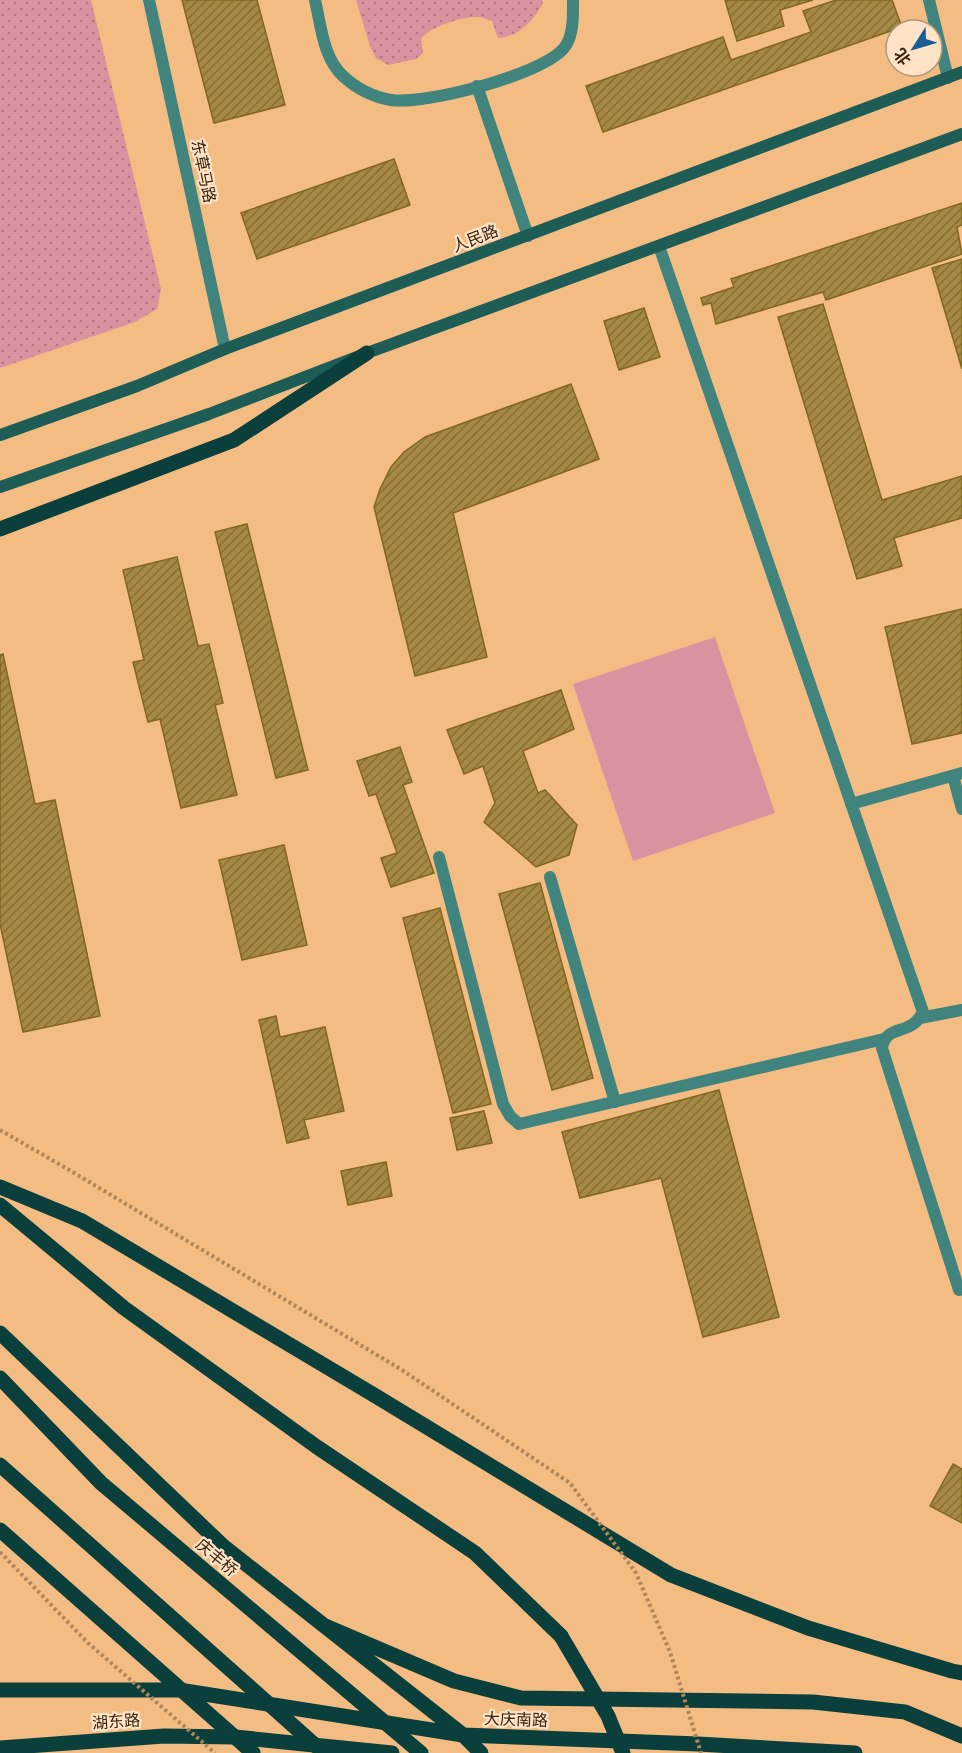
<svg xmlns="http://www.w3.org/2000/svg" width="962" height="1753" font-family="Arial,'Noto Sans SC',sans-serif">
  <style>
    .grass { fill: url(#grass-dots) }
    .pitch { fill: #d993a0 }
    .building { fill: url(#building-hatch); stroke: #83671c; stroke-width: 1.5 }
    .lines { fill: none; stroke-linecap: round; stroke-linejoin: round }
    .lane { stroke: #41847d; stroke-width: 12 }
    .street { stroke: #41847d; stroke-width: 12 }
    .secondary { stroke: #1e5c56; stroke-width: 12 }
    .primary { stroke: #0b3f3b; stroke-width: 15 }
    .path-bridge { stroke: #b08659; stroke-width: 4; stroke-dasharray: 3 3; stroke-linecap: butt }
    .primary-bridge { stroke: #0b3f3b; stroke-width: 15 }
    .labels { text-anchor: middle; stroke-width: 4.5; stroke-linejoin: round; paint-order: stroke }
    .street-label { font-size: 16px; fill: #37230b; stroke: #ffe3c7 }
  </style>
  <defs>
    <pattern id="grass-dots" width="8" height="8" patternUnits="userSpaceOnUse" patternTransform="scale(1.5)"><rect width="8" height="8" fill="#d993a0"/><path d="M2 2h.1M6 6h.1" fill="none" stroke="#b17881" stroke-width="1.8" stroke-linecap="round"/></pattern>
    <pattern id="building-hatch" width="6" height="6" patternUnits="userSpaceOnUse" patternTransform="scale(1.5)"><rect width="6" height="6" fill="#a58842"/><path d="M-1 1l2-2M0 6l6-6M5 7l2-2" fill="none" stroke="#876f35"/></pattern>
  </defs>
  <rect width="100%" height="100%" fill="#f2bc83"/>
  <!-- grass -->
  <g class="grass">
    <path d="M 0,0 L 91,0 L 161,289 L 157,309 L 135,322 L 0,368 Z"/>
    <path d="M 356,0 L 542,0 L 543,3 C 534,20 519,37 498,38 L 492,21 C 488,20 482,17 478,17 C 463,16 429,27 421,39 L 423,53 L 416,59 L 388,65 L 376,58 L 371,49 Z"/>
  </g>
  <!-- pitch -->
  <path class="pitch" d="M 715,637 L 775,813 L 633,861 L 573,684 Z"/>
  <!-- building -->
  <g class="building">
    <path d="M 182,0 L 257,0 L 285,105 L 214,123 Z"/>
    <path d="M 725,0 L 813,0 L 780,10 L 784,26 L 737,41 Z"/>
    <path d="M 836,0 L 892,0 L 902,27 L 603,132 L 586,86 L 723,37 L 731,60 L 811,32 L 803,11 Z"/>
    <path d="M 394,159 L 410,205 L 257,259 L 241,213 Z"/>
    <path d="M 962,203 L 962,225 L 957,227 L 962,254 L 826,300 L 823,292 L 716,324 L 711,303 L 703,305 L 701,298 L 734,287 L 731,279 Z"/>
    <path d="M 962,259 L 962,369 L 932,268 Z"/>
    <path d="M 823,304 L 882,500 L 962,476 L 962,518 L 894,538 L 902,566 L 857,579 L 778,317 Z"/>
    <path d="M 644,308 L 660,357 L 619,370 L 604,321 Z"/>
    <path d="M 571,384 L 599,459 L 453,513 L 487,657 L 415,676 L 374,507 L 380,489 L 391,467 L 404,452 L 425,437 Z"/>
    <path d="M 247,524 L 308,770 L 276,778 L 215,532 Z"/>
    <path d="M 177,557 L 198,646 L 209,644 L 223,703 L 215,705 L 237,795 L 181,808 L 160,719 L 148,722 L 133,662 L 144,660 L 123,570 Z"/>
    <path d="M 962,609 L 962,733 L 912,744 L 885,627 Z"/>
    <path d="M 3,654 L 35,804 L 55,800 L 100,1016 L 23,1032 L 0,924 L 0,655 Z"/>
    <path d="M 561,690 L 574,729 L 523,751 L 538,793 L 545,790 L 577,825 L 569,855 L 536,867 L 484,822 L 495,803 L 483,766 L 464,774 L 447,730 Z"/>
    <path d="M 400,747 L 412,782 L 403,785 L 434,873 L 391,887 L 381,858 L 397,853 L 376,794 L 369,796 L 357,761 Z"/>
    <path d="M 284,845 L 307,945 L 242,960 L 219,860 Z"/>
    <path d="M 540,883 L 593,1078 L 552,1090 L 499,894 Z"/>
    <path d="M 440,908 L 491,1104 L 453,1113 L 403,918 Z"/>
    <path d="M 276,1016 L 280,1037 L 325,1027 L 344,1111 L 304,1120 L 309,1138 L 287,1143 L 259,1020 Z"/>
    <path d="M 719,1090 L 779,1317 L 703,1337 L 661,1178 L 580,1198 L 562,1132 Z"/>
    <path d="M 484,1111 L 492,1143 L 457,1150 L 450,1118 Z"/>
    <path d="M 386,1162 L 392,1196 L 348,1205 L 341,1171 Z"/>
    <path d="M 953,1464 L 962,1469 L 962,1523 L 930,1506 Z"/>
  </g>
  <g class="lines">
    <!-- lane -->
    <g class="lane">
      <path d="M 315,0 C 321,25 323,58 343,76 C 357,89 373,97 391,100 C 425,105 542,75 564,48 C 574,36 573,15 573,0"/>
      <path d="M 477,86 L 528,236"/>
      <path d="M 659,246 L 923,1012 C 911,1037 886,1023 882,1048 L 959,1290"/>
      <path d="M 953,776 L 962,809"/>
      <path d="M 851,804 L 962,773"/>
      <path d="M 439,857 L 503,1104 L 510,1116 L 519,1124 L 884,1039"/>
      <path d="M 550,877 L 615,1102"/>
      <path d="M 920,1018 L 962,1010"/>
    </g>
    <!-- street -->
    <g class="street">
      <path d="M 149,0 L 225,349"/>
      <path d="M 929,0 L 948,78"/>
    </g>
    <!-- secondary -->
    <g class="secondary">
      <path d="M 0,435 L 137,386 L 225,349 L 962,72"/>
      <path d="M 0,487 L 209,414 L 367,353 L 962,134"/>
    </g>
    <!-- primary -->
    <g class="primary">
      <path d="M 0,529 L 234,440 L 367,353"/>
      <path d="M 0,1187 L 82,1221 L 374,1395 L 671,1575 L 808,1628 L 952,1671 L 962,1673"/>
      <path d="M 0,1205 L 124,1308 L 317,1447 L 475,1553 L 561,1636"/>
      <path d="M 0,1333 L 223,1546 L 463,1735 L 481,1753"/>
      <path d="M 0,1530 L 253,1753"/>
      <path d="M 325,1626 L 454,1681 L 521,1698 L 813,1702 L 905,1712 L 962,1736"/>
      <path d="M 0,1690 L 179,1690 L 463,1735 L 698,1744 L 855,1753"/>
      <path d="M 0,1748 L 164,1736 L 235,1737 L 392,1753"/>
    </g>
    <!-- path-bridge -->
    <g class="path-bridge">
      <path d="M 0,1130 L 76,1174 L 402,1370 L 570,1483 L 636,1573 L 670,1652 L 701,1753"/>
      <path d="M 0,1552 L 88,1643 L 215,1753"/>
    </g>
    <!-- primary-bridge -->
    <g class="primary-bridge">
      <path d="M 0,1378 L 101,1483 L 421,1753"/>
      <path d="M 0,1465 L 324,1753"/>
      <path d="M 561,1636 L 608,1716 L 623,1753"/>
    </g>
  </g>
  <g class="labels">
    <!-- street labels -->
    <g class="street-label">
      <text transform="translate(204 171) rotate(78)" y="6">东草马路</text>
      <text transform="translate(475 238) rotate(-21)" y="6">人民路</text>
      <text transform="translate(217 1557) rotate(40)" y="6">庆丰桥</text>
      <text transform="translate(516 1719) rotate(2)" y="6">大庆南路</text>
      <text transform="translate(116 1721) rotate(-4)" y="6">湖东路</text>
    </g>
  </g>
  <!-- north arrow -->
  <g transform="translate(914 48) rotate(233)"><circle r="28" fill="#ffe3c7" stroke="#af967c" stroke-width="1.5"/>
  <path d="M0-4.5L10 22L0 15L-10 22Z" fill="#1a5e93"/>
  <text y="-9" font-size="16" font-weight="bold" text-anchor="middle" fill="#37230b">北</text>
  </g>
</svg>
